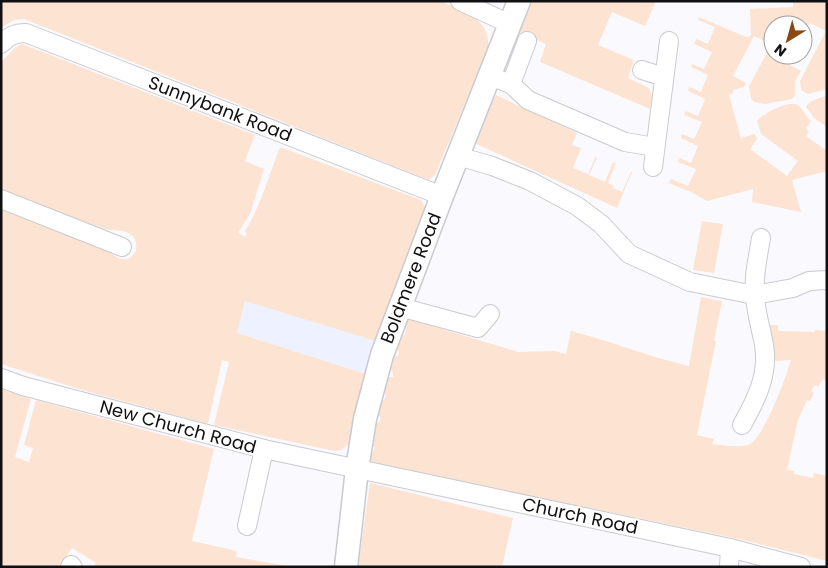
<svg xmlns="http://www.w3.org/2000/svg" width="828" height="568" font-family="Poppins,sans-serif">
  <style>
    .built { fill: #eef1ff }
    .green { fill: #fce3d2 }
    .lines { fill: none; stroke-linecap: round; stroke-linejoin: round }
    .minor-casing { stroke: #c9cad0; stroke-width: 20 }
    .major-casing { stroke: #c9cad0; stroke-width: 25 }
    .minor { stroke: #fff; stroke-width: 18 }
    .major { stroke: #fff; stroke-width: 22 }
    .labels { text-anchor: middle; stroke-width: 4; stroke-linejoin: round; paint-order: stroke }
    .street-label { font-size: 18px; fill: #101012; stroke: #fff }
  </style>
  <rect width="100%" height="100%" fill="#fafafe"/>
  <!-- built -->
  <path class="built" d="M 245,301 L 375,341 L 366,374 L 237,333 Z"/>
  <!-- green -->
  <g class="green">
    <path d="M 1,1 L 440,1 C 462,11 491,18 488,48 L 435,175 L 429,180 L 24,19 L 14,20 L 1,28 Z"/>
    <path d="M 531,1 L 656,1 L 645,26 L 612,12 L 598,45 L 634,60 L 628,78 L 649,88 L 652,96 L 650,109 L 540,62 L 546,44 L 517,32 Z"/>
    <path d="M 793,1 L 827,1 L 827,89 L 808,94 L 801,90 L 800,81 L 826,31 L 810,23 L 803,35 L 803,25 L 773,25 L 773,55 L 792,55 L 788,64 L 801,71 L 795,81 L 795,95 L 792,99 L 765,104 L 754,102 L 751,99 L 749,86 L 772,44 L 754,36 L 733,76 L 746,83 L 744,87 L 733,90 L 733,93 L 729,95 L 741,138 L 755,134 L 757,139 L 750,149 L 787,176 L 798,161 L 761,134 L 757,121 C 763,113 789,100 798,105 C 803,109 806,117 811,121 L 806,129 L 809,131 L 806,136 L 827,151 L 827,171 L 792,180 L 801,212 L 752,202 L 753,189 L 707,201 L 691,192 L 669,183 L 671,179 L 688,186 L 696,169 L 678,162 L 680,158 L 691,163 L 698,146 L 681,138 L 682,134 L 694,139 L 702,122 L 684,115 L 686,111 L 698,116 L 705,99 L 688,91 L 689,87 L 701,92 L 708,75 L 691,67 L 692,64 L 704,69 L 712,52 L 694,44 L 696,39 L 708,44 L 715,27 L 698,20 L 699,17 L 746,37 L 751,36 L 750,9 L 793,7 Z"/>
    <path d="M 22,44 L 255,135 L 245,161 L 264,169 L 250,214 L 238,233 L 245,237 L 247,234 L 245,231 C 261,206 269,175 280,147 L 421,200 L 425,207 L 375,341 L 245,301 L 237,333 L 366,374 L 349,444 L 341,450 L 334,451 L 214,425 L 229,362 L 222,360 L 208,424 L 79,389 L 1,364 L 1,208 L 104,247 C 111,254 125,266 133,255 C 136,252 137,248 136,245 C 136,239 133,235 128,233 C 120,229 110,231 102,228 C 68,216 35,202 1,190 L 1,62 L 15,48 Z"/>
    <path d="M 496,95 L 577,133 L 572,145 L 581,148 L 573,168 L 588,174 L 596,156 L 597,158 L 589,175 L 605,182 L 613,162 L 616,163 L 608,183 L 614,186 L 613,188 L 622,192 L 631,172 L 632,172 L 617,208 L 474,143 L 487,111 Z"/>
    <path d="M 827,96 L 827,127 L 814,118 L 806,107 C 809,100 820,98 827,96 Z"/>
    <path d="M 702,221 L 723,224 L 714,273 L 693,270 Z"/>
    <path d="M 701,297 L 722,301 L 714,341 L 716,341 L 697,435 L 714,439 L 712,444 C 723,445 737,448 747,445 C 763,442 786,377 791,360 L 773,361 L 768,325 L 778,325 L 778,331 L 815,332 L 815,330 L 827,331 L 827,381 L 823,379 L 818,387 L 815,385 L 811,391 L 814,393 L 810,401 L 807,400 L 798,420 L 787,470 L 794,471 L 794,474 L 813,478 L 814,473 L 827,476 L 827,561 L 739,539 L 369,462 L 370,452 L 373,452 L 375,447 L 372,446 L 376,422 L 379,423 L 381,417 L 377,416 L 381,400 L 384,400 L 386,395 L 383,392 L 387,377 L 393,377 L 393,372 L 391,370 L 394,357 L 398,356 L 399,351 L 397,350 L 401,336 L 405,335 L 406,329 L 403,327 L 405,318 L 518,352 L 554,351 L 566,354 L 571,331 C 611,341 649,357 689,366 Z"/>
    <path d="M 1,389 L 31,399 L 15,457 L 29,462 L 33,448 L 24,445 L 36,400 L 214,449 L 192,541 L 237,551 L 236,557 L 293,567 L 94,567 L 96,563 L 72,548 L 59,567 L 1,567 Z"/>
    <path d="M 370,483 L 513,518 L 502,567 L 358,567 Z"/>
  </g>
  <g class="lines">
    <defs>
      <g id="minor">
        <path d="M 460,1 L 510,24"/>
        <path d="M 1,44 C 9,36 15,33 26,33 L 442,196"/>
        <path d="M 642,70 L 664,77"/>
        <path d="M 489,76 L 511,84 L 528,100 L 625,142 L 655,147"/>
        <path d="M 511,84 L 527,41"/>
        <path d="M 458,156 L 492,166 L 530,181 L 577,206 L 601,224 L 629,254 L 690,282 L 754,295 L 793,288 L 809,281 L 827,280"/>
        <path d="M 653,167 L 669,41"/>
        <path d="M 1,199 L 122,247"/>
        <path d="M 400,307 L 478,328 L 490,314"/>
        <path d="M 1,378 L 23,386 L 264,449 L 730,548 L 801,567"/>
        <path d="M 742,425 C 756,400 769,375 764,345 C 761,328 756,313 755,296 C 753,276 758,257 761,238"/>
        <path d="M 247,526 L 264,449"/>
        <path d="M 70,567 L 71,565 L 73,567"/>
        <path d="M 729,567 L 730,548"/>
      </g>
      <path id="major" d="M 346,567 L 357,469 L 365,419 L 382,355 L 442,196 L 519,1"/>
    </defs>
    <!-- minor casing -->
    <use href="#minor" class="minor-casing"/>
    <!-- major casing -->
    <use href="#major" class="major-casing"/>
    <!-- minor -->
    <use href="#minor" class="minor"/>
    <!-- major -->
    <use href="#major" class="major"/>
  </g>
  <g class="labels">
    <!-- street labels -->
    <g class="street-label">
      <text transform="translate(220 109) rotate(21)" y="6">Sunnybank Road</text>
      <text transform="translate(411 278) rotate(-69)" y="6">Boldmere Road</text>
      <text transform="translate(178 427) rotate(15)" y="6">New Church Road</text>
      <text transform="translate(580 516) rotate(12)" y="6">Church Road</text>
    </g>
  </g>
  <!-- border -->
  <rect width="828" height="568" fill="none" stroke="#101012" stroke-width="5"/>
  <!-- north arrow -->
  <g transform="translate(788 40) rotate(217)"><circle r="24" fill="#ffffff" stroke="#9f9fa0"/>
  <path d="M0-4L9 19L0 12L-9 19Z" fill="#894910"/>
  <text y="-8" font-size="14" font-weight="bold" text-anchor="middle" fill="#101012">N</text>
  </g>
</svg>
